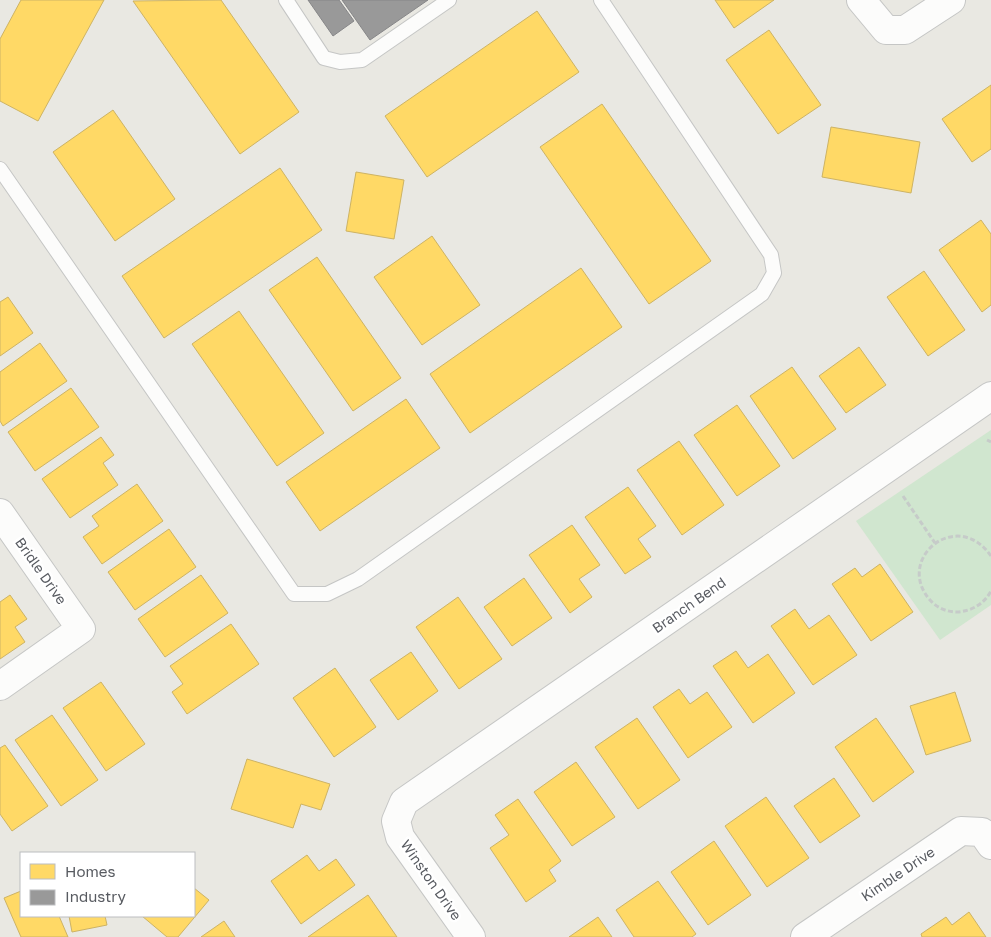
<svg xmlns="http://www.w3.org/2000/svg" width="991" height="937" font-family="'Golos Text',sans-serif">
  <style>
    .green { fill: #d0e6cf }
    .homes { fill: #ffd966; stroke: #cdb364 }
    .industry { fill: #999; stroke: #868688 }
    .lines { fill: none; stroke-linecap: round; stroke-linejoin: round }
    .lane-casing { stroke: #c5c6c5; stroke-width: 16 }
    .street-casing { stroke: #c5c6c5; stroke-width: 30 }
    .path { stroke: #c6cbc9; stroke-width: 3; stroke-dasharray: 5 2.5; stroke-linecap: butt }
    .lane { stroke: #fcfcfb; stroke-width: 14 }
    .street { stroke: #fcfcfb; stroke-width: 28 }
    .labels { text-anchor: middle; stroke-width: 5; stroke-linejoin: round; paint-order: stroke }
    .street-label { font-size: 14px; fill: #585b61; stroke: #fff }
  </style>
  <rect width="100%" height="100%" fill="#e9e8e2"/>
  <!-- green -->
  <path class="green" d="M 991,430 L 991,605 L 940,640 L 856,521 Z"/>
  <!-- homes -->
  <g class="homes">
    <path d="M 21,0 L 104,0 L 38,121 L 0,101 L 0,39 Z"/>
    <path d="M 221,0 L 299,112 L 240,154 L 133,1 Z"/>
    <path d="M 715,0 L 774,0 L 734,28 Z"/>
    <path d="M 537,11 L 579,72 L 427,177 L 385,116 Z"/>
    <path d="M 769,30 L 821,105 L 778,134 L 726,60 Z"/>
    <path d="M 991,85 L 991,149 L 972,162 L 942,119 Z"/>
    <path d="M 602,104 L 711,261 L 649,304 L 540,147 Z"/>
    <path d="M 113,110 L 175,199 L 115,241 L 53,152 Z"/>
    <path d="M 831,127 L 920,142 L 911,193 L 822,177 Z"/>
    <path d="M 280,168 L 322,230 L 164,338 L 122,276 Z"/>
    <path d="M 356,172 L 404,180 L 394,239 L 346,231 Z"/>
    <path d="M 981,220 L 991,234 L 991,305 L 982,312 L 939,250 Z"/>
    <path d="M 432,236 L 480,305 L 422,345 L 374,277 Z"/>
    <path d="M 317,257 L 401,378 L 353,411 L 269,290 Z"/>
    <path d="M 581,268 L 622,327 L 470,433 L 430,374 Z"/>
    <path d="M 924,271 L 965,330 L 928,356 L 887,297 Z"/>
    <path d="M 8,297 L 33,333 L 0,356 L 0,302 Z"/>
    <path d="M 239,311 L 324,433 L 277,466 L 192,344 Z"/>
    <path d="M 40,343 L 67,381 L 3,426 L 0,421 L 0,372 Z"/>
    <path d="M 859,347 L 886,385 L 846,413 L 819,376 Z"/>
    <path d="M 792,367 L 836,429 L 793,459 L 750,396 Z"/>
    <path d="M 71,388 L 99,427 L 35,471 L 8,432 Z"/>
    <path d="M 406,399 L 440,448 L 320,531 L 286,482 Z"/>
    <path d="M 737,405 L 780,466 L 737,496 L 694,435 Z"/>
    <path d="M 101,437 L 114,455 L 103,463 L 118,485 L 70,518 L 42,479 Z"/>
    <path d="M 679,441 L 724,505 L 682,535 L 637,470 Z"/>
    <path d="M 137,484 L 163,521 L 102,564 L 83,537 L 99,526 L 92,516 Z"/>
    <path d="M 628,487 L 656,526 L 638,539 L 651,557 L 625,574 L 585,517 Z"/>
    <path d="M 572,525 L 600,565 L 579,579 L 592,597 L 570,613 L 529,555 Z"/>
    <path d="M 169,529 L 196,567 L 135,610 L 108,572 Z"/>
    <path d="M 880,564 L 913,612 L 871,641 L 832,584 L 855,568 L 862,577 Z"/>
    <path d="M 201,575 L 228,613 L 165,657 L 138,619 Z"/>
    <path d="M 524,578 L 552,618 L 512,646 L 484,607 Z"/>
    <path d="M 10,595 L 27,619 L 15,627 L 25,642 L 0,659 L 0,602 Z"/>
    <path d="M 458,597 L 502,659 L 459,689 L 416,627 Z"/>
    <path d="M 795,609 L 809,629 L 829,615 L 857,655 L 813,685 L 771,626 Z"/>
    <path d="M 231,624 L 259,664 L 187,714 L 172,692 L 183,684 L 170,666 Z"/>
    <path d="M 736,651 L 748,668 L 768,654 L 795,693 L 753,723 L 713,666 Z"/>
    <path d="M 411,652 L 438,691 L 398,720 L 370,680 Z"/>
    <path d="M 335,668 L 376,727 L 334,757 L 293,698 Z"/>
    <path d="M 101,682 L 145,744 L 106,771 L 63,708 Z"/>
    <path d="M 679,689 L 690,704 L 707,692 L 732,727 L 688,758 L 653,707 Z"/>
    <path d="M 955,692 L 971,741 L 926,755 L 910,706 Z"/>
    <path d="M 52,715 L 98,780 L 61,806 L 15,740 Z"/>
    <path d="M 637,718 L 680,780 L 638,809 L 595,747 Z"/>
    <path d="M 876,718 L 914,772 L 873,802 L 835,747 Z"/>
    <path d="M 5,745 L 48,806 L 12,831 L 0,814 L 0,748 Z"/>
    <path d="M 247,759 L 330,784 L 321,810 L 301,804 L 293,828 L 231,809 Z"/>
    <path d="M 576,762 L 615,817 L 572,846 L 534,792 Z"/>
    <path d="M 834,778 L 860,816 L 820,843 L 794,806 Z"/>
    <path d="M 766,797 L 809,858 L 767,887 L 725,826 Z"/>
    <path d="M 518,799 L 561,861 L 549,870 L 556,881 L 526,902 L 490,848 L 509,835 L 495,815 Z"/>
    <path d="M 714,841 L 751,895 L 708,925 L 671,872 Z"/>
    <path d="M 307,855 L 319,871 L 336,859 L 355,885 L 301,924 L 271,881 Z"/>
    <path d="M 658,881 L 696,934 L 692,937 L 634,937 L 616,910 Z"/>
    <path d="M 194,888 L 209,900 L 178,937 L 167,937 L 142,916 L 194,916 Z"/>
    <path d="M 21,891 L 21,916 L 59,916 L 68,937 L 21,937 L 4,898 Z"/>
    <path d="M 368,895 L 397,937 L 308,937 Z"/>
    <path d="M 969,912 L 986,937 L 922,937 L 921,934 L 946,917 L 952,925 Z"/>
    <path d="M 69,916 L 105,916 L 107,925 L 72,932 Z"/>
    <path d="M 598,917 L 612,937 L 569,937 Z"/>
    <path d="M 224,921 L 235,937 L 201,937 Z"/>
  </g>
  <!-- industry -->
  <g class="industry">
    <path d="M 308,0 L 339,0 L 354,21 L 333,36 Z"/>
    <path d="M 342,0 L 428,0 L 370,40 Z"/>
  </g>
  <g class="lines">
    <defs>
      <g id="lane">
        <path d="M 286,0 L 324,58 L 340,62 L 362,60 L 449,0"/>
        <path d="M 0,169 L 294,594 L 327,594 L 358,579 L 762,294 L 774,273 L 771,255 L 601,0"/>
      </g>
      <g id="street">
        <path d="M 861,0 L 886,30 L 905,30 L 951,0"/>
        <path d="M 0,513 L 81,629 L 0,686"/>
        <path d="M 471,937 L 400,837 L 396,821 L 404,802 L 991,396"/>
        <path d="M 805,937 L 961,831 L 982,832 L 991,845"/>
      </g>
    </defs>
    <!-- lane casing -->
    <use href="#lane" class="lane-casing"/>
    <!-- street casing -->
    <use href="#street" class="street-casing"/>
    <!-- path -->
    <g class="path">
      <path d="M 987,440 L 991,442"/>
      <path d="M 903,496 L 935,543"/>
      <path d="M 991,556 C 957,507 894,559 930,600 C 937,608 947,612 957,612 C 972,611 984,604 991,591"/>
    </g>
    <!-- lane -->
    <use href="#lane" class="lane"/>
    <!-- street -->
    <use href="#street" class="street"/>
  </g>
  <g class="labels">
    <!-- street labels -->
    <g class="street-label">
      <text transform="translate(41 571) rotate(55)" y="5">Bridle Drive</text>
      <text transform="translate(689 605) rotate(-35)" y="5">Branch Bend</text>
      <text transform="translate(898 874) rotate(-34)" y="5">Kimble Drive</text>
      <text transform="translate(431 880) rotate(55)" y="5">Winston Drive</text>
    </g>
  </g>
  <!-- legend -->
  <rect x="20" y="852" width="175" height="65" fill="#ffffff" stroke="#bcbdc0"/>
  <rect x="30" y="864" width="25" height="15" fill="#ffd966" stroke="#bcbdc0"/>
  <text x="65" y="877" font-size="15" fill="#585b61">Homes</text>
  <rect x="30" y="890" width="25" height="15" fill="#999999" stroke="#bcbdc0"/>
  <text x="65" y="902" font-size="15" fill="#585b61">Industry</text>
</svg>
